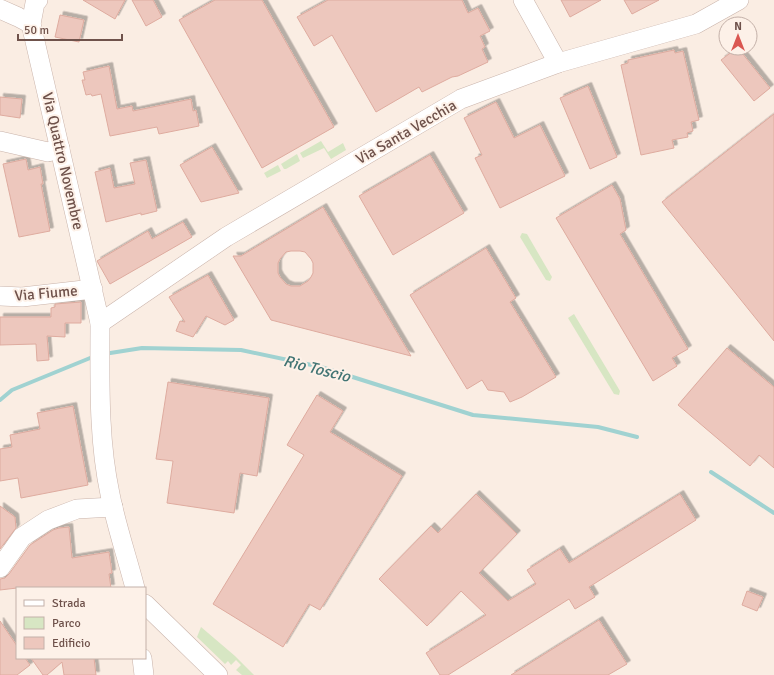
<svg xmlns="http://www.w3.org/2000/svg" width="774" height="675" font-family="Signika,sans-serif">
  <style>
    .green { fill: #d7e6c3 }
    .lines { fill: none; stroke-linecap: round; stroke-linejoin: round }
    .stream { stroke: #a0d2d1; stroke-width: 4 }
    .building { fill: #edc7bd; stroke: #deab9f; fill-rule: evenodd; filter: url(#shadow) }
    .minor-casing { stroke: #c9b3aa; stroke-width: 20 }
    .minor { stroke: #fff; stroke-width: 19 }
    .labels { text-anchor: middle; stroke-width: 4; stroke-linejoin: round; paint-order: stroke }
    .street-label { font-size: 15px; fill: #6f524b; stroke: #fdf1e8 }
    .water-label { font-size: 16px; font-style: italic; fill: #417473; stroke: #fdf1e8 }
  </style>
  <defs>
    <filter id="shadow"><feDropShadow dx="3.5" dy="-3.5" stdDeviation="0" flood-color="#0004"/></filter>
  </defs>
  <rect width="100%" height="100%" fill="#faede3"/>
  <!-- green -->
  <g class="green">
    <path d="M 321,141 L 328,152 L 343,143 L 346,150 L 331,159 L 324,148 L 303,158 L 300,153 Z"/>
    <path d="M 297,154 L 300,161 L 286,169 L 284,169 L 281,164 Z"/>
    <path d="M 278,165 L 281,171 L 267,178 L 264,173 Z"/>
    <path d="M 522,233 L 527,234 L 552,277 L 550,281 L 546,280 L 520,237 Z"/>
    <path d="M 574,314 L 620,391 L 619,395 L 614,394 L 568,318 Z"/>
    <path d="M 201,627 L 235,656 L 254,675 L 242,675 L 236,670 L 241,665 L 236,660 L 231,665 L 228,661 L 225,664 L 197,637 Z"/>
  </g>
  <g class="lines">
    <!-- stream -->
    <g class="stream">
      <path d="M 104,354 L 142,348 L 241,350 L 321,367 L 473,415 L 598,427 L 637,437"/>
      <path d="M 0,400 L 12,390 L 95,356"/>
      <path d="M 711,472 L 774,513"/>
    </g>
  </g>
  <!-- building -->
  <g class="building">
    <path d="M 83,0 L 125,0 L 115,19 Z"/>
    <path d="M 132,0 L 153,0 L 162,17 L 146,26 Z"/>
    <path d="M 215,0 L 262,0 L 334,127 L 262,168 L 179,20 Z"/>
    <path d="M 328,0 L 462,0 L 468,13 L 478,8 L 490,31 L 480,36 L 485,47 L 482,49 L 488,62 L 458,76 L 452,77 L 422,92 L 419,87 L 376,112 L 332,35 L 314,46 L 297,17 Z"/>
    <path d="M 561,0 L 601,0 L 570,17 Z"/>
    <path d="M 624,0 L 659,0 L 632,14 Z"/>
    <path d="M 60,15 L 84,20 L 79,42 L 55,37 Z"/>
    <path d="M 737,48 L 738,48 L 770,88 L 754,101 L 721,60 Z"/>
    <path d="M 674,50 L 675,53 L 683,51 L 699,120 L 691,122 L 693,131 L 687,133 L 688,137 L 672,140 L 674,148 L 641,155 L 621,65 L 628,63 L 628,60 Z"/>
    <path d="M 109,66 L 117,109 L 132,106 L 133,111 L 191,99 L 193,111 L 196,110 L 199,126 L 159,134 L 157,127 L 110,136 L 101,94 L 92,96 L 91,94 L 86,95 L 82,80 L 85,80 L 83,72 Z"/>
    <path d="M 588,86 L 617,157 L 590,169 L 560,98 Z"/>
    <path d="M 0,97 L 22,99 L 20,118 L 0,115 Z"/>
    <path d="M 496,102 L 514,138 L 540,125 L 565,176 L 500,208 L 475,158 L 482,155 L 464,118 Z"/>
    <path d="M 774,114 L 774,341 L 662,202 Z"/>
    <path d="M 212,147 L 239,193 L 201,202 L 180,165 Z"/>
    <path d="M 430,155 L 464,213 L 393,255 L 359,196 Z"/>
    <path d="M 26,159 L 28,170 L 40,167 L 43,184 L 41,184 L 50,231 L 19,237 L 3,164 Z"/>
    <path d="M 146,160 L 157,211 L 141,215 L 141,213 L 106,222 L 95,172 L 110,168 L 114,188 L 135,184 L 130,163 Z"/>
    <path d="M 612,185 L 620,199 L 626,230 L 620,234 L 688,349 L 672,358 L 677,366 L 653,381 L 556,218 Z"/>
    <path d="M 323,207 L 357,265 L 411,356 L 271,320 L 233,256 L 241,256 ZM 291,251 L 300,251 L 305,252 L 311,259 L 313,263 L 313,273 L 311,277 L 308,281 L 300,286 L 291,286 L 286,284 L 280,277 L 278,273 L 278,263 L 280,259 L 286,252 Z"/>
    <path d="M 183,222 L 192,237 L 110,284 L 97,261 L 148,231 L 152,239 Z"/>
    <path d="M 486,248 L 516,298 L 510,302 L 556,377 L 522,397 L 510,402 L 504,392 L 488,390 L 482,380 L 467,389 L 410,295 Z"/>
    <path d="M 208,275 L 234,320 L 225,325 L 206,316 L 193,337 L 176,331 L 180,321 L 185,322 L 169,297 Z"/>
    <path d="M 81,302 L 81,323 L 65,323 L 65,337 L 47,336 L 49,360 L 37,361 L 36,344 L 0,345 L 0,317 L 51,317 L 51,308 L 55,307 L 55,304 Z"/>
    <path d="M 727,348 L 774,387 L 774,468 L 759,455 L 750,466 L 678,405 Z"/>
    <path d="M 168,382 L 269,398 L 257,476 L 240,473 L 234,513 L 167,503 L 173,461 L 156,459 Z"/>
    <path d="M 317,395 L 343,411 L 330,432 L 402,476 L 320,610 L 309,604 L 283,647 L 213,604 L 304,455 L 287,445 Z"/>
    <path d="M 73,406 L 88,485 L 21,498 L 18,478 L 0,481 L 0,449 L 12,447 L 10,435 L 40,429 L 37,413 Z"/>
    <path d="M 476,494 L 517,534 L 479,573 L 508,601 L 536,584 L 527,570 L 560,549 L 569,563 L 680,494 L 696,520 L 589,587 L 595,597 L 575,609 L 569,599 L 448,675 L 440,675 L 426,653 L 486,615 L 461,591 L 427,626 L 379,579 L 431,526 L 438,533 Z"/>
    <path d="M 0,506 L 15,517 L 16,528 L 0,549 Z"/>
    <path d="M 69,527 L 72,558 L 109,552 L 112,573 L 109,574 L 111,588 L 17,588 L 0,590 L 0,579 L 5,578 L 9,574 L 30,545 L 53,530 L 59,528 Z"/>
    <path d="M 747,591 L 763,597 L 757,611 L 742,605 Z"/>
    <path d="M 599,620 L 627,664 L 608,675 L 511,675 Z"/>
    <path d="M 0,621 L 17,646 L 17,658 L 25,658 L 30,665 L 17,675 L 0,675 Z"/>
    <path d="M 31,658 L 94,658 L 96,675 L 64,675 L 62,662 L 47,675 L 43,675 Z"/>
  </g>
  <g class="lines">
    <defs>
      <g id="minor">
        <path d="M 38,0 L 35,3 L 31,24 L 100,323 C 100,379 98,438 110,494 C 116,525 127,557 135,588"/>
        <path d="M 523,0 L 558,63"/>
        <path d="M 0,9 L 18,17 L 31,24"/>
        <path d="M 0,141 L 48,152 L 60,148"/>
        <path d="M 0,296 L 22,297 L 93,289"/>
        <path d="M 100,323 L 226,237 L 461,99 L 558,63 L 696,24 L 739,0"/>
        <path d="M 0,568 L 22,537 L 48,520 L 77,509 L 113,507"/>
        <path d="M 145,604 L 218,675"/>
        <path d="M 142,658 L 144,675"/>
      </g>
    </defs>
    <!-- minor casing -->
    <use href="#minor" class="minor-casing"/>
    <!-- minor -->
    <use href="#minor" class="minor"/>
  </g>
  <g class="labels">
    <!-- street labels -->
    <g class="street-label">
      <text transform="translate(406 132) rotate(-30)" y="5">Via Santa Vecchia</text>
      <text transform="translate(63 161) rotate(77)" y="5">Via Quattro Novembre</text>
      <text transform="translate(46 293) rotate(-5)" y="5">Via Fiume</text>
    </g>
    <!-- water labels -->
    <g class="water-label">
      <text transform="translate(317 368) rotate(14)" y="6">Rio Toscio</text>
    </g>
  </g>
  <!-- legend -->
  <rect x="16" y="587" width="130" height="72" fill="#fdf1e8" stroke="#c4b1a9"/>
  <rect x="24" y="600" width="20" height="6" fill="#ffffff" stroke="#c4b1a9"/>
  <text x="52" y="607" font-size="12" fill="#6f524b">Strada</text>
  <rect x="24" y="617" width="20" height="12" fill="#d7e6c3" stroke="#c4b1a9"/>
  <text x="52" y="627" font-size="12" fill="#6f524b">Parco</text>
  <rect x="24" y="637" width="20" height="12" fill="#edc7bd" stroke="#c4b1a9"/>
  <text x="52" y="647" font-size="12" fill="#6f524b">Edificio</text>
  <!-- north arrow -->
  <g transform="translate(738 36)"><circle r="19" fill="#fdf1e8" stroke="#c4b1a9"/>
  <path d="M0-3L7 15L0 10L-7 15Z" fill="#da5751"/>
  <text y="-6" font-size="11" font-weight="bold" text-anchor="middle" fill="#6f524b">N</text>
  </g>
  <!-- scale -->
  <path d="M18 34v6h104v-6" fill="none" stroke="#6f524b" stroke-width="2"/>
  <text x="24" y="34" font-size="12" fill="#6f524b" stroke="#fdf1e8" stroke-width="3" paint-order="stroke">50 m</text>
</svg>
